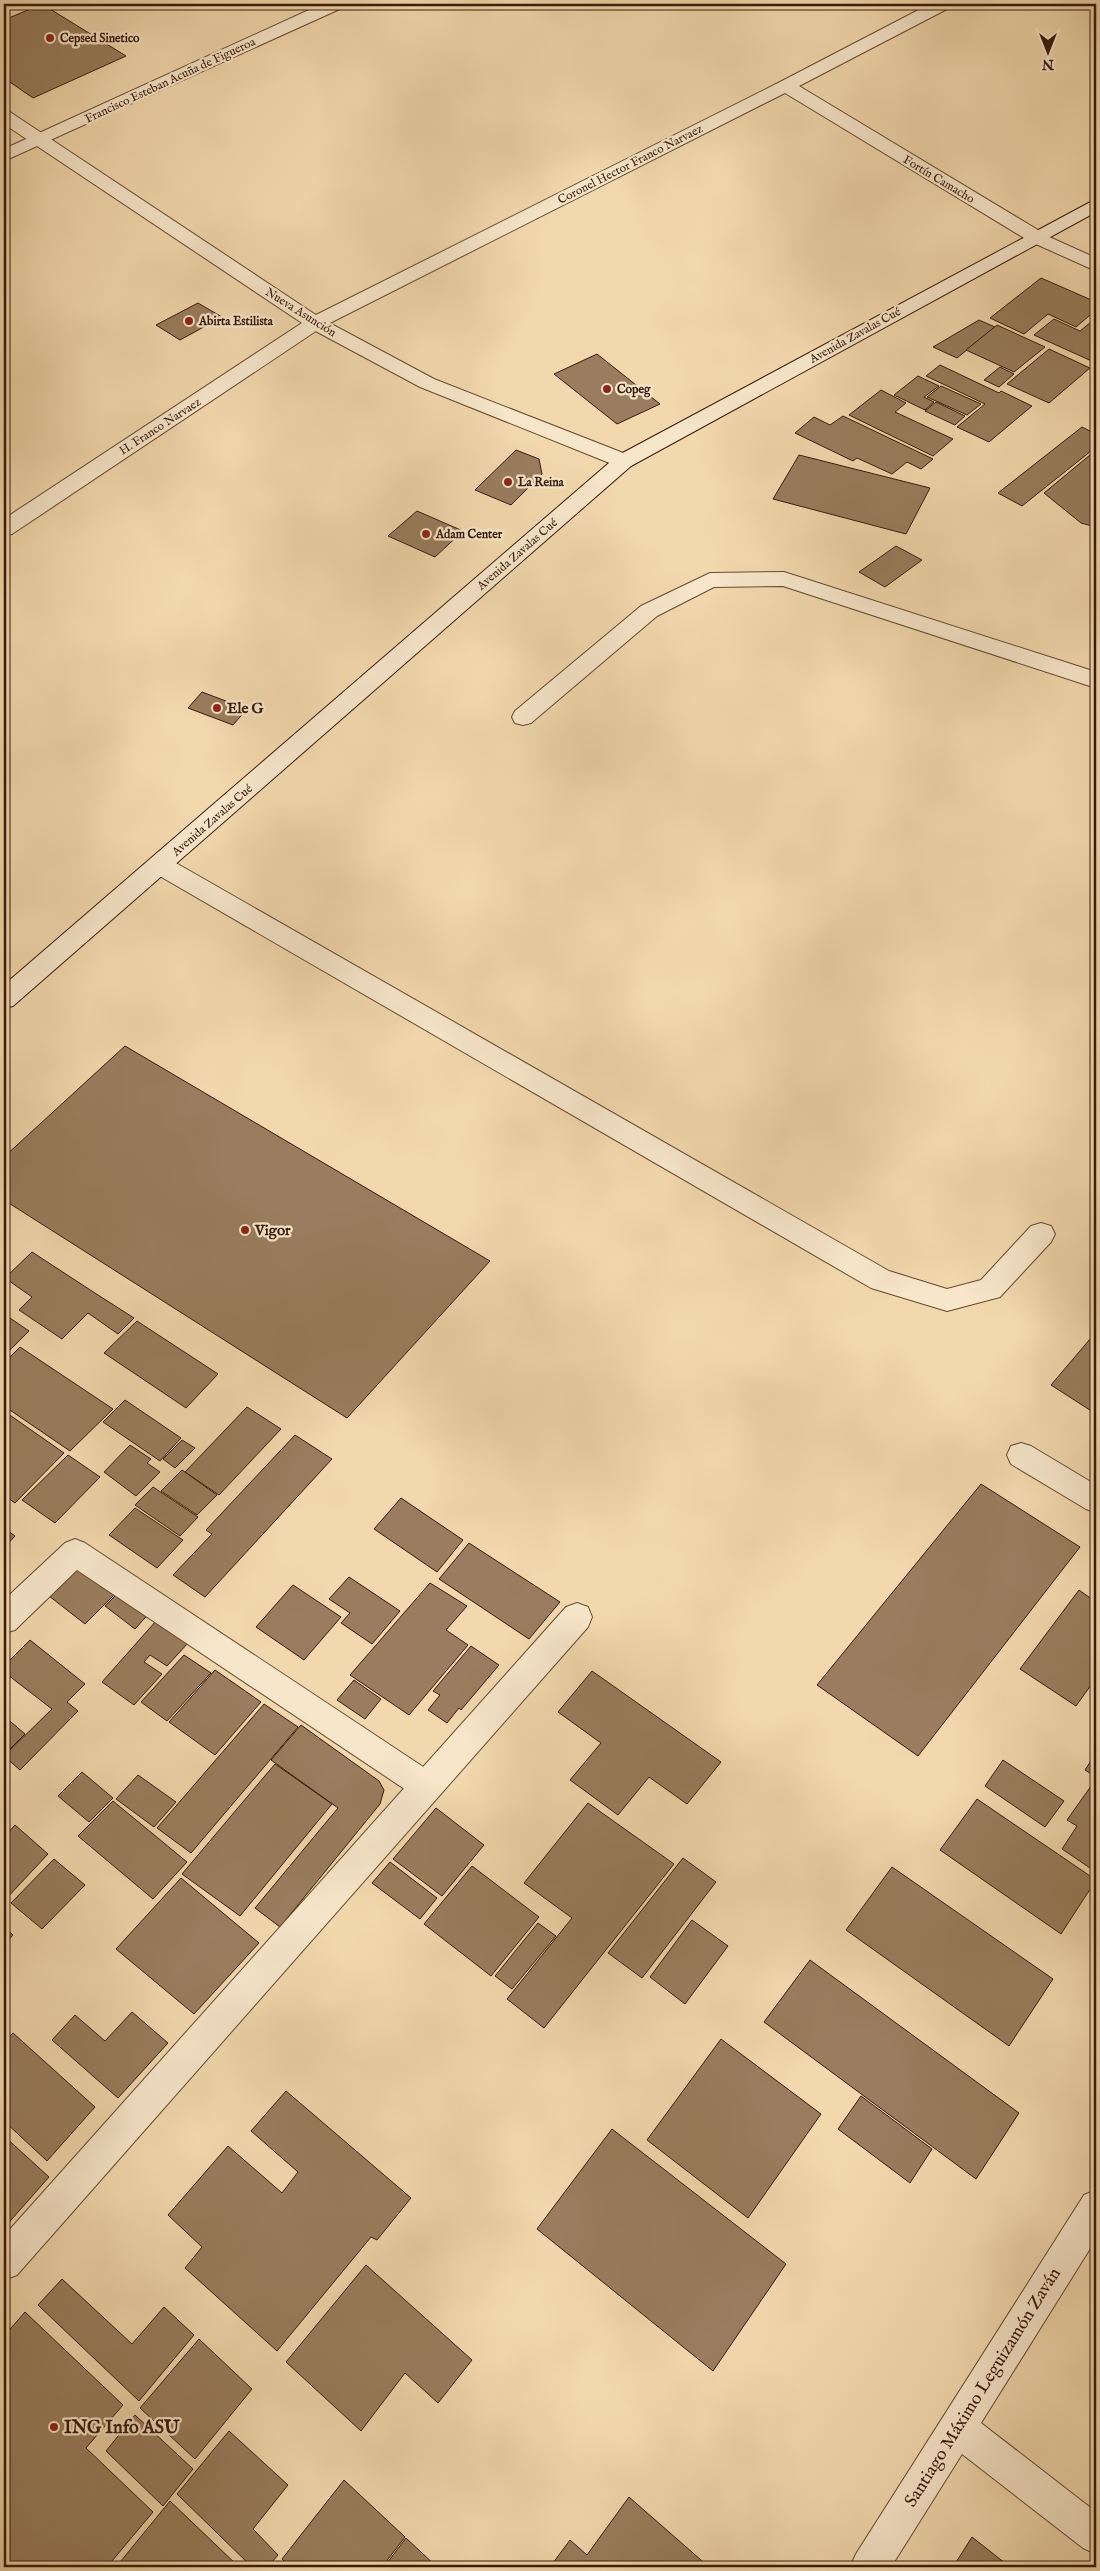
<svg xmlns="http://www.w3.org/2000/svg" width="1100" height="2571" font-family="'IM FELL English',serif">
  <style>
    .building { fill: #997d5e; stroke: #381a09 }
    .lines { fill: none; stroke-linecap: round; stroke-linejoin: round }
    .service-casing { stroke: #664a32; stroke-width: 2 }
    .minor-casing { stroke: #664a32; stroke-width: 2 }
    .tertiary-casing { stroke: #664a32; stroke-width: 2 }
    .secondary-casing { stroke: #381a09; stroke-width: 2 }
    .service { fill: #f7e6ca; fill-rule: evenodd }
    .minor { fill: #f7e6ca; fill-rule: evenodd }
    .tertiary { fill: #f7e6ca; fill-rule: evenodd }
    .secondary { fill: #f7e6ca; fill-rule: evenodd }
    .poi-dot { fill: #8f2418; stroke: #f7e6ca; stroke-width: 2 }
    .labels { text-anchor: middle; stroke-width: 4.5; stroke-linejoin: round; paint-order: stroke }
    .far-poi-label { font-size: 12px; font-weight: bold; fill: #381a09; stroke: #f7e6ca; text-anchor: start }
    .far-street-label { font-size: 12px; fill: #381a09; stroke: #f7e6ca }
    .poi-label { font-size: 15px; font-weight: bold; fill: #381a09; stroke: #f7e6ca; text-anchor: start }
    .near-street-label { font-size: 18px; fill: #381a09; stroke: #f7e6ca }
    .near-poi-label { font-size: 18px; font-weight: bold; fill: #381a09; stroke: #f7e6ca; text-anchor: start }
  </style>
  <rect width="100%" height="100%" fill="#f2d8ad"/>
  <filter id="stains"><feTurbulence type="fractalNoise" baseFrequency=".004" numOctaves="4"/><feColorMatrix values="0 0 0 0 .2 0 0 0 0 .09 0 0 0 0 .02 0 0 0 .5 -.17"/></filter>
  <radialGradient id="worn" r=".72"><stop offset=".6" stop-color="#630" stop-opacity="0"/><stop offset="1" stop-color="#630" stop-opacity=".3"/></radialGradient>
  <!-- building -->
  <g class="building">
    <path d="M 42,4 L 126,56 L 33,98 L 4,78 L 4,20 Z"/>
    <path d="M 1041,278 L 1096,302 L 1096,310 L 1076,327 L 1048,314 L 1024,334 L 990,318 Z"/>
    <path d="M 198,303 L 222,317 L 180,340 L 156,325 Z"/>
    <path d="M 1096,318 L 1096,363 L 1034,335 L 1054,319 L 1080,331 Z"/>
    <path d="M 979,320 L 995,327 L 957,358 L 933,347 Z"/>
    <path d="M 997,325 L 1045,347 L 1014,372 L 966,350 Z"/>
    <path d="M 1049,349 L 1090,368 L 1049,403 L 1007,384 Z"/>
    <path d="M 597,354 L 660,404 L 617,424 L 554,374 Z"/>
    <path d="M 940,365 L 999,393 L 1001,391 L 1032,406 L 989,442 L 957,427 L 985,404 L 926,376 Z"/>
    <path d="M 1000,367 L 1014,374 L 999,387 L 984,380 Z"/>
    <path d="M 918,376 L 939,386 L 924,397 L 934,402 L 925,410 L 894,395 Z"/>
    <path d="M 941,386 L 981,404 L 967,415 L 927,397 Z"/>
    <path d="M 881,390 L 906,403 L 895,412 L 953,439 L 933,456 L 849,415 Z"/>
    <path d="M 936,402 L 965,416 L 955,425 L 925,411 Z"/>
    <path d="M 843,416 L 933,459 L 921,469 L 907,462 L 892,474 L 857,458 L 853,461 L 795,433 L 814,417 L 830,425 Z"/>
    <path d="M 1082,427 L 1096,434 L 1096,447 L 1022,506 L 998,493 Z"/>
    <path d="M 516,450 L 539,459 L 542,474 L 511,505 L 475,490 Z"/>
    <path d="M 1096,450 L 1096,527 L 1081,523 L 1044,493 Z"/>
    <path d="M 799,455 L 930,488 L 906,534 L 773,499 Z"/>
    <path d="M 417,511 L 463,531 L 435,557 L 388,536 Z"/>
    <path d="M 896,546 L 922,560 L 885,587 L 859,572 Z"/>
    <path d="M 202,692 L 247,709 L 233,725 L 188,708 Z"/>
    <path d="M 125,1046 L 490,1261 L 347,1418 L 4,1200 L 4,1157 Z"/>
    <path d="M 32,1252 L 98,1295 L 134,1318 L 118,1334 L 88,1313 L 62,1339 L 19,1310 L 32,1297 L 5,1278 Z"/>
    <path d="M 4,1314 L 29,1331 L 4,1356 Z"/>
    <path d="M 137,1321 L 218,1374 L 186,1408 L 104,1353 Z"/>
    <path d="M 1096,1332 L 1096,1414 L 1051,1385 Z"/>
    <path d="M 20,1347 L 113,1409 L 70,1451 L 4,1406 L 4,1363 Z"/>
    <path d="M 125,1400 L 181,1438 L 160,1461 L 103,1422 Z"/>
    <path d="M 247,1407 L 281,1429 L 219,1495 L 185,1472 Z"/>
    <path d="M 4,1411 L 64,1453 L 15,1503 L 4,1495 Z"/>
    <path d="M 295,1435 L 332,1459 L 205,1597 L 173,1575 L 212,1534 L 206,1530 Z"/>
    <path d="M 182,1440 L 195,1448 L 175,1468 L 163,1459 Z"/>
    <path d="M 130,1445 L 151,1459 L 147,1463 L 160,1472 L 136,1496 L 104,1472 Z"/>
    <path d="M 68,1455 L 100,1477 L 55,1523 L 22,1500 Z"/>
    <path d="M 182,1470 L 217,1495 L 197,1515 L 161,1491 Z"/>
    <path d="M 981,1484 L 1080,1547 L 918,1756 L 817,1685 Z"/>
    <path d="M 153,1487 L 198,1517 L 180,1536 L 135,1505 Z"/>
    <path d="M 401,1498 L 463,1540 L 437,1572 L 374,1529 Z"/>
    <path d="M 135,1508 L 183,1540 L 157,1568 L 109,1535 Z"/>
    <path d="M 4,1528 L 15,1536 L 4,1548 Z"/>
    <path d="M 469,1543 L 560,1602 L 529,1639 L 439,1579 Z"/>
    <path d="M 81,1564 L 117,1592 L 85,1624 L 49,1596 Z"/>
    <path d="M 349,1577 L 400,1611 L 372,1644 L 341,1623 L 350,1613 L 329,1599 Z"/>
    <path d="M 430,1583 L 467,1606 L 446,1630 L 468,1645 L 409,1715 L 350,1675 Z"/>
    <path d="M 293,1585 L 341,1617 L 304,1660 L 256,1627 Z"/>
    <path d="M 124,1587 L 153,1609 L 135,1629 L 105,1606 Z"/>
    <path d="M 1079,1590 L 1096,1602 L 1096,1678 L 1076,1706 L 1020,1669 Z"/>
    <path d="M 156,1621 L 188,1643 L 167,1666 L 150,1655 L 144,1662 L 162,1674 L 134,1705 L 102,1682 Z"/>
    <path d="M 30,1640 L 85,1684 L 67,1702 L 78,1711 L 20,1770 L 4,1756 L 52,1709 L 4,1672 L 4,1666 Z"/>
    <path d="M 471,1646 L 499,1665 L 461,1710 L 459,1708 L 447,1723 L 428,1710 L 440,1695 L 433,1691 Z"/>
    <path d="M 184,1655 L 211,1673 L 167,1721 L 141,1702 Z"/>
    <path d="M 215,1670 L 261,1702 L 215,1755 L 169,1722 Z"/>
    <path d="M 592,1671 L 721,1762 L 687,1804 L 649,1777 L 618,1815 L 570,1780 L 601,1743 L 558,1712 Z"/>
    <path d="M 354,1680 L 381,1699 L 365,1719 L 337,1700 Z"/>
    <path d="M 264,1704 L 298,1727 L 191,1853 L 157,1828 Z"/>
    <path d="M 4,1716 L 25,1734 L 4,1755 Z"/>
    <path d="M 301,1725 L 379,1781 L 384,1790 L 380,1804 L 280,1927 L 255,1908 L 338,1808 L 271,1760 Z"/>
    <path d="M 1096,1753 L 1096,1777 L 1085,1770 Z"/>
    <path d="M 1003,1760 L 1064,1801 L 1045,1827 L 985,1786 Z"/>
    <path d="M 275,1764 L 332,1804 L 240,1916 L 182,1874 Z"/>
    <path d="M 82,1772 L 113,1798 L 89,1822 L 58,1796 Z"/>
    <path d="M 138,1775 L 176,1802 L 154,1827 L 116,1799 Z"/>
    <path d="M 1096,1779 L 1096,1872 L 1062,1849 L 1077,1826 L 1067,1820 Z"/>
    <path d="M 977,1799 L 1096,1880 L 1061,1934 L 940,1850 Z"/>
    <path d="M 113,1801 L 187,1862 L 153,1899 L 78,1836 Z"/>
    <path d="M 588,1803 L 674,1864 L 544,2028 L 507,1999 L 572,1918 L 524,1883 Z"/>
    <path d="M 436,1808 L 484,1845 L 442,1896 L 393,1859 Z"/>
    <path d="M 15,1825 L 48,1854 L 4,1901 L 4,1837 Z"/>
    <path d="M 683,1858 L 716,1882 L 642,1978 L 608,1953 Z"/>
    <path d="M 54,1859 L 85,1885 L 42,1929 L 11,1903 Z"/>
    <path d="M 390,1862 L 437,1898 L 420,1919 L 372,1883 Z"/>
    <path d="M 472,1866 L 539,1917 L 491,1976 L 424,1924 Z"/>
    <path d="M 892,1867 L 1053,1979 L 1009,2046 L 846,1930 Z"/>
    <path d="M 181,1878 L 259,1943 L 194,2014 L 116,1949 Z"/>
    <path d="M 692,1920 L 728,1946 L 685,2004 L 650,1977 Z"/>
    <path d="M 538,1923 L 556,1936 L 512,1989 L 495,1976 Z"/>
    <path d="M 4,1927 L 13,1935 L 4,1945 Z"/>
    <path d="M 810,1960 L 1019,2113 L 976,2179 L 764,2022 Z"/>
    <path d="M 132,2012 L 168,2043 L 118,2098 L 52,2040 L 75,2015 L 105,2041 Z"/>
    <path d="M 13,2033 L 95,2107 L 47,2161 L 4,2121 L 4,2089 L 8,2085 L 4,2081 L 4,2042 Z"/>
    <path d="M 721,2039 L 821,2114 L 748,2218 L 647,2140 Z"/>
    <path d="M 286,2091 L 411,2198 L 377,2240 L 371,2237 L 277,2351 L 185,2268 L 202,2247 L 168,2215 L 228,2146 L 282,2193 L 298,2172 L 251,2131 Z"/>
    <path d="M 861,2096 L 932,2149 L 910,2183 L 838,2129 Z"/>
    <path d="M 612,2129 L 786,2264 L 713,2371 L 537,2229 Z"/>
    <path d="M 4,2136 L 49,2177 L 4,2228 Z"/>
    <path d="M 366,2265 L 472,2360 L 438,2403 L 405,2373 L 361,2431 L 286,2362 Z"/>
    <path d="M 62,2279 L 132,2344 L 164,2307 L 194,2335 L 139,2401 L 38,2305 Z"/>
    <path d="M 25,2312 L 123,2405 L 86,2448 L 153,2512 L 107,2567 L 4,2567 L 4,2336 Z"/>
    <path d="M 199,2339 L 252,2389 L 195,2459 L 140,2408 Z"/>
    <path d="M 135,2415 L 193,2469 L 163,2506 L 106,2451 Z"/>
    <path d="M 229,2431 L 288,2485 L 253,2529 L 278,2555 L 268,2567 L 252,2567 L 177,2494 Z"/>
    <path d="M 344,2480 L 405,2537 L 382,2567 L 290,2567 L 282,2559 Z"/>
    <path d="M 629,2497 L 709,2567 L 550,2567 L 570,2540 L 587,2555 Z"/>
    <path d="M 170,2501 L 239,2567 L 116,2567 Z"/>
    <path d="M 972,2537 L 1010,2567 L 953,2567 Z"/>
    <path d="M 406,2538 L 437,2567 L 384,2567 Z"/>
  </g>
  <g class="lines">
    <defs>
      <g id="service">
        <path d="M 784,572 L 1096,672 L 1096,688 L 783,586 L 714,587 L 657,616 L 531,723 L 523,725 L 515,723 L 512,717 L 515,711 L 641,606 L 710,573 Z"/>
        <path d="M 160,856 L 169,859 L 889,1271 L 947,1289 L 981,1280 L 1031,1226 L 1041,1223 L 1051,1226 L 1055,1234 L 1051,1242 L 1000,1297 L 947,1311 L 871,1288 L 151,871 L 148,865 L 151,859 Z"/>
        <path d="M 75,1539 L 85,1543 L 437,1776 L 442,1786 L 437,1796 L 426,1801 L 415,1796 L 77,1570 L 15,1630 L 4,1633 L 4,1600 L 65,1543 Z"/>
      </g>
      <g id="minor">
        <path d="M 322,4 L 345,4 L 342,8 L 4,161 L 4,149 Z"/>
        <path d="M 930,4 L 952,4 L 949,8 L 799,86 L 1043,233 L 1046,237 L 1043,241 L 1029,241 L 785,93 L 322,327 L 12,534 L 4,536 L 4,519 L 308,319 L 780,82 Z"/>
        <path d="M 1021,1443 L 1031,1446 L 1096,1485 L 1096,1513 L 1086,1509 L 1011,1464 L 1007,1455 L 1011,1446 Z"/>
        <path d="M 577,1603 L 588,1607 L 592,1617 L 588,1627 L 17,2275 L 4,2280 L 4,2236 L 566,1607 Z"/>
        <path d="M 1096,2190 L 1096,2239 L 981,2423 L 1096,2512 L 1096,2554 L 1083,2548 L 962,2454 L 891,2567 L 850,2567 L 856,2554 L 1084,2195 Z"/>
      </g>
      <g id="tertiary">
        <path d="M 4,111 L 10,112 L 322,319 L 434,379 L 631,456 L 634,461 L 631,466 L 624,467 L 617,466 L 420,387 L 308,327 L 4,124 Z"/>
        <path d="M 1036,231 L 1096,258 L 1096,271 L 1029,241 L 1026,237 L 1029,233 Z"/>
      </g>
      <path id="secondary" d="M 1096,199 L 1096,212 L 631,466 L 13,1006 L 4,1008 L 4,985 L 617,456 Z"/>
    </defs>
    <!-- service casing -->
    <use href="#service" class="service-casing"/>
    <!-- minor casing -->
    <use href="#minor" class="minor-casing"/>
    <!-- tertiary casing -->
    <use href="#tertiary" class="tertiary-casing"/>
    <!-- secondary casing -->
    <use href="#secondary" class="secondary-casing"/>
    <!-- service -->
    <use href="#service" class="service"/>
    <!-- minor -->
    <use href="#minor" class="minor"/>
    <!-- tertiary -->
    <use href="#tertiary" class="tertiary"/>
    <!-- secondary -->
    <use href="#secondary" class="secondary"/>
  </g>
  <!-- markers -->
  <g class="poi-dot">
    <circle cx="50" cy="38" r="5"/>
    <circle cx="189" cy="321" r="5"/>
    <circle cx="607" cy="389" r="5"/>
    <circle cx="508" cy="482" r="5"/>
    <circle cx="426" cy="534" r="5"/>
    <circle cx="217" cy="708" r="5"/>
    <circle cx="245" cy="1230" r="5"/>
    <circle cx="54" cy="2427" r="5"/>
  </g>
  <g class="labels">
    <!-- far-poi labels -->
    <g class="far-poi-label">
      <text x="60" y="42">Cepsed Sinetico</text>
      <text x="199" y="325">Abirta Estilista</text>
      <text x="617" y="393">Copeg</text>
      <text x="518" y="486">La Reina</text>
      <text x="436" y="538">Adam Center</text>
    </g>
    <!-- far-street labels -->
    <g class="far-street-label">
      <text transform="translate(170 80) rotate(-25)" y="4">Francisco Esteban Acuña de Figueroa</text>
      <text transform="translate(630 164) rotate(-27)" y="4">Coronel Hector Franco Narvaez</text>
      <text transform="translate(939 179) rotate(31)" y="4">Fortín Camacho</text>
      <text transform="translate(301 312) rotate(32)" y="4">Nueva Asunción</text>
      <text transform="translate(855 335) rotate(-29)" y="4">Avenida Zavalas Cué</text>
      <text transform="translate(160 426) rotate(-33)" y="4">H. Franco Narvaez</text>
      <text transform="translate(517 554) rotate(-41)" y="4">Avenida Zavalas Cué</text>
      <text transform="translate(212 820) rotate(-41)" y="4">Avenida Zavalas Cué</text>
    </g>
    <!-- poi labels -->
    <g class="poi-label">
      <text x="227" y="713">Ele G</text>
      <text x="255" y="1235">Vigor</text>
    </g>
    <!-- near-street labels -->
    <g class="near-street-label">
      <text transform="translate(982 2387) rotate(-58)" y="6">Santiago Máximo Leguizamón Zaván</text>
    </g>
    <!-- near-poi labels -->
    <g class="near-poi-label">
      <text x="64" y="2433">ING Info ASU</text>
    </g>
  </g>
  <!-- margin -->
  <rect width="1100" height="2571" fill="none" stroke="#f2d8ad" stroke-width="20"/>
  <rect x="5" y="5" width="1090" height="2561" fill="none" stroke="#381a09" stroke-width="2.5"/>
  <rect x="10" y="10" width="1080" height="2551" fill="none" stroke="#381a09"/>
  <!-- north arrow -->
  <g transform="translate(1048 52) rotate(180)" stroke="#f7e6ca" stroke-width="4" paint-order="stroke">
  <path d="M0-4L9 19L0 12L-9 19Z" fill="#381a09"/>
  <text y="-8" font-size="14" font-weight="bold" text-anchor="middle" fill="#381a09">N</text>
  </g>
  <rect width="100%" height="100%" filter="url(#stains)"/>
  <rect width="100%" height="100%" fill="url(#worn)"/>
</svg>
